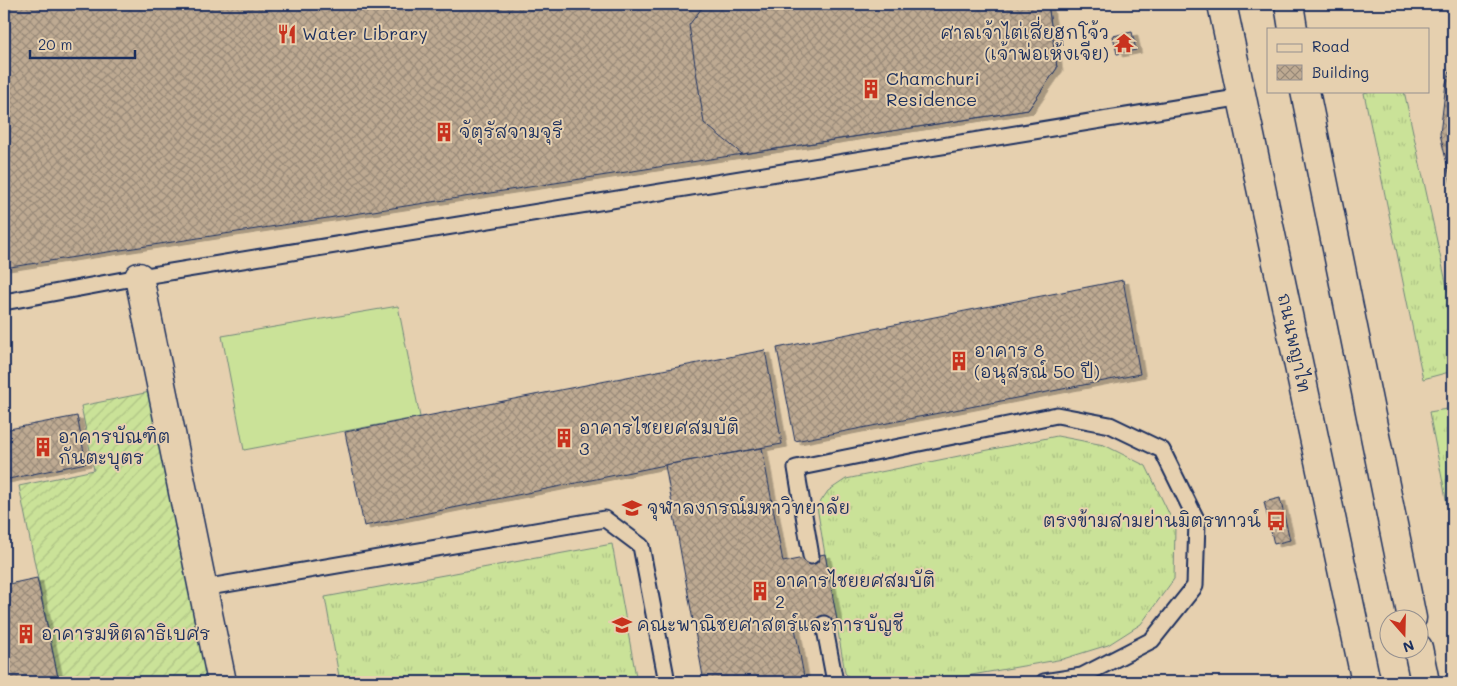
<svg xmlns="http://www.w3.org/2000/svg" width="1457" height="686" font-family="Mali,'Playpen Sans Thai',sans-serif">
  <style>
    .grass { fill: url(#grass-tufts); stroke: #72887b }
    .garden { fill: url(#garden-furrows); stroke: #72887b }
    .pitch { fill: #cae298; stroke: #72887b }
    .building { fill: url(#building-cross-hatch); stroke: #1b2f5e; filter: url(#shadow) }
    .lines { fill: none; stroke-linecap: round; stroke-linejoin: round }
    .service-casing { stroke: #1b2f5e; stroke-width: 19 }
    .minor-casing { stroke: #1b2f5e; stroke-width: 31 }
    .primary-casing { stroke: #1b2f5e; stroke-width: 31 }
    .service { stroke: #e6d0af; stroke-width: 15 }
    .minor { stroke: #e6d0af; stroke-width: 28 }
    .primary { stroke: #e6d0af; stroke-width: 28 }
    .labels { text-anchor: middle; stroke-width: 4; stroke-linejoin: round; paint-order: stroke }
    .poi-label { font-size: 18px; fill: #1b2f5e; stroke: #e6d0af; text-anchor: start }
    .street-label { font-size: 18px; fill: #1b2f5e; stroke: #e6d0af }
  </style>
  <defs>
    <pattern id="grass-tufts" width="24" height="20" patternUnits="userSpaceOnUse" patternTransform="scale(1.25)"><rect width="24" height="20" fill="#cae298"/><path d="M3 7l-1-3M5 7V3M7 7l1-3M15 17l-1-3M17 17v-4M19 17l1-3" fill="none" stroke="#adc285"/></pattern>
    <pattern id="garden-furrows" width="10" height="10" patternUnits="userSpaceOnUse" patternTransform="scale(1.25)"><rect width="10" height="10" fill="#cae298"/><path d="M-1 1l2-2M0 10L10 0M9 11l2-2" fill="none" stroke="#adc285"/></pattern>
    <pattern id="building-cross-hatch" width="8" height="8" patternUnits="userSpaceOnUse" patternTransform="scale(1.25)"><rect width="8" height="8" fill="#beaa92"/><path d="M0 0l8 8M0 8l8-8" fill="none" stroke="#9a8b7a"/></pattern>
    <filter id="shadow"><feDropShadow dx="5.5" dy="3" stdDeviation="0" flood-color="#0004"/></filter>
  </defs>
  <rect width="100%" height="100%" fill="#e6d0af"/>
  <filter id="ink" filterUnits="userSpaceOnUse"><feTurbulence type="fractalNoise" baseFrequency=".02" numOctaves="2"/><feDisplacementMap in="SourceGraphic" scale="10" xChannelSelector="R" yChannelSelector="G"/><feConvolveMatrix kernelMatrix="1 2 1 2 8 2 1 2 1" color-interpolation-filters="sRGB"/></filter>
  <g filter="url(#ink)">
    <!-- grass -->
    <g class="grass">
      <path d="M 1371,91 L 1404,91 L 1453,314 L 1453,371 L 1423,379 L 1364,93 Z"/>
      <path d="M 1453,408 L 1453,534 L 1429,412 Z"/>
      <path d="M 1057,436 L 1104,445 L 1146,466 L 1175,526 L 1174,579 L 1141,624 L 1108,645 L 1063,659 L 932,682 L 854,682 L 845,673 L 817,507 L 828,491 L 846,479 Z"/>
      <path d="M 612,544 L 637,682 L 340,682 L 325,597 Z"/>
    </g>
    <!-- garden -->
    <path class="garden" d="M 150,392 L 209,682 L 59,682 L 19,486 L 94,470 L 81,406 Z"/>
    <!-- pitch -->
    <path class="pitch" d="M 398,306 L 420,417 L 244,450 L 222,336 Z"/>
    <!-- building -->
    <g class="building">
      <path d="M 4,4 L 207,4 L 212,38 L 172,92 L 4,118 Z"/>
      <path d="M 4,4 L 1048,4 L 1057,68 L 1028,110 L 4,268 Z"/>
      <path d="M 705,4 L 1048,4 L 1057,68 L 1028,110 L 742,154 L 704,123 L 689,25 Z"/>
      <path d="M 1132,32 L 1136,50 L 1117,54 L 1113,36 Z"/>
      <path d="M 1453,61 L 1453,190 L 1440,134 L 1446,83 Z"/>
      <path d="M 1123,280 L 1140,374 L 795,441 L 777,348 Z"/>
      <path d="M 765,350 L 782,444 L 665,465 L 364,526 L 345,432 Z"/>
      <path d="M 77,416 L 86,463 L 4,480 L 4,430 Z"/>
      <path d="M 762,448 L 783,562 L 825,554 L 837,620 L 795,628 L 805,682 L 704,682 L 665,465 Z"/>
      <path d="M 1280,498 L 1290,540 L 1274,544 L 1264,502 Z"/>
      <path d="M 37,578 L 59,682 L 4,682 L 4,585 Z"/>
    </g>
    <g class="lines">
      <defs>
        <g id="service">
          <path d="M 4,302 L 139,277 L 1243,97"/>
          <path d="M 811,556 L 796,468 L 1057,415 L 1110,425 L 1162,450 L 1197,521 L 1195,586 L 1152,640 L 1082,676 L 1044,682"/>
          <path d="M 203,588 L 605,519 L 641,546 L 667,682"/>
          <path d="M 824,624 L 835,682"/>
        </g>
        <path id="minor" d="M 139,277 L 222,682"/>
        <g id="primary">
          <path d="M 1222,4 L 1366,682"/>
          <path d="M 1289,4 L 1293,29"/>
          <path d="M 1305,91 L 1412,618"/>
          <path d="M 1418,648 L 1425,682"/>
        </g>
      </defs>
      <!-- service casing -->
      <use href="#service" class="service-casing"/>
      <!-- minor casing -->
      <use href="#minor" class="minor-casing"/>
      <!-- primary casing -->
      <use href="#primary" class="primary-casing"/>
      <!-- service -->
      <use href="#service" class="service"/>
      <!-- minor -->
      <use href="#minor" class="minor"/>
      <!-- primary -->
      <use href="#primary" class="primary"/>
    </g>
  </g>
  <!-- icons -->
  <defs>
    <symbol id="restaurant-bare" viewBox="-9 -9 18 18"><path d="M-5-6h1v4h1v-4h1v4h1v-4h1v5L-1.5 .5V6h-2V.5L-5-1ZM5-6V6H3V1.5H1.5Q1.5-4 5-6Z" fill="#c8321e" stroke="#e6d0af" stroke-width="2.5" paint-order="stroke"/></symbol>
    <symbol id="temple-bare" viewBox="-9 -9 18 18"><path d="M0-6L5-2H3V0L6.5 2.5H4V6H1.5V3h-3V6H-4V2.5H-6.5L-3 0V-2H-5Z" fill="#c8321e" stroke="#e6d0af" stroke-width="2.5" paint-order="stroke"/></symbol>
    <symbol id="building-bare" viewBox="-9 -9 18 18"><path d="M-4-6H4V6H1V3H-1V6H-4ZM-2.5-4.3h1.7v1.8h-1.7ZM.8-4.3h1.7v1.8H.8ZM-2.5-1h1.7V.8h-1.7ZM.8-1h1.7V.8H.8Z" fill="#c8321e" stroke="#e6d0af" stroke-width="2.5" paint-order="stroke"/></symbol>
    <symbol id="university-bare" viewBox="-9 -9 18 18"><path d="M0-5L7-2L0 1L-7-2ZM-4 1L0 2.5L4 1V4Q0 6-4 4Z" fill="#c8321e" stroke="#e6d0af" stroke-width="2.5" paint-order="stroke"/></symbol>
    <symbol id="bus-bare" viewBox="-9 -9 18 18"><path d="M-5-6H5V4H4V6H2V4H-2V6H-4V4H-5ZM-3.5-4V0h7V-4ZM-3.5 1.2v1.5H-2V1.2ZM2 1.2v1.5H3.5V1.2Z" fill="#c8321e" stroke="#e6d0af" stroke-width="2.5" paint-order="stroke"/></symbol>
  </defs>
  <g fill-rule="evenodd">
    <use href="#restaurant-bare" x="273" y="20" width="28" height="28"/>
    <use href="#temple-bare" x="1110" y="29" width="28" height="28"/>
    <use href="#building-bare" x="857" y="75" width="28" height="28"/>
    <use href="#building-bare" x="430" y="118" width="28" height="28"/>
    <use href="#building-bare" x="945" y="347" width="28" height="28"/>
    <use href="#building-bare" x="550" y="424" width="28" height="28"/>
    <use href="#building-bare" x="29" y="433" width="28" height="28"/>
    <use href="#university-bare" x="618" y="494" width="28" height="28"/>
    <use href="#bus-bare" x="1262" y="507" width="28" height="28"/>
    <use href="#building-bare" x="746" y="577" width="28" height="28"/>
    <use href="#university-bare" x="608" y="611" width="28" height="28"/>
    <use href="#building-bare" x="12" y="620" width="28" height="28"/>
  </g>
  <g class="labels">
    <!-- poi labels -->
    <g class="poi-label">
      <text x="1109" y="39" text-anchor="end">ศาลเจ้าไต่เสี่ยฮุกโจ้ว<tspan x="1109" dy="21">(เจ้าพ่อเห้งเจีย)</tspan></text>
      <text x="302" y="40">Water Library</text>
      <text x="886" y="85">Chamchuri<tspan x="886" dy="21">Residence</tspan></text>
      <text x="459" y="138">จัตุรัสจามจุรี</text>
      <text x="974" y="357">อาคาร 8<tspan x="974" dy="21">(อนุสรณ์ 50 ปี)</tspan></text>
      <text x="579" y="434">อาคารไชยยศสมบัติ<tspan x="579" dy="21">3</tspan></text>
      <text x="58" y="443">อาคารบัณฑิต<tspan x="58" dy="21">กันตะบุตร</tspan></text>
      <text x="647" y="514">จุฬาลงกรณ์มหาวิทยาลัย</text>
      <text x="1261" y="527" text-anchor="end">ตรงข้ามสามย่านมิตรทาวน์</text>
      <text x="775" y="587">อาคารไชยยศสมบัติ<tspan x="775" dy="21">2</tspan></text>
      <text x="637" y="631">คณะพาณิชยศาสตร์และการบัญชี</text>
      <text x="41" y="640">อาคารมหิตลาธิเบศร</text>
    </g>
    <!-- street labels -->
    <g class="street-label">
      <text transform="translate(1294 343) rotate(78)" y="6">ถนนพญาไท</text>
    </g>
  </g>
  <!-- margin -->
  <rect width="1457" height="686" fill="none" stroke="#e6d0af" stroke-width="20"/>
  <rect x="10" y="10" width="1437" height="666" fill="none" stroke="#1b2f5e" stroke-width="2" filter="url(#ink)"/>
  <!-- legend -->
  <rect x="1267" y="28" width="162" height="65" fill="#e6d0af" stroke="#95908f"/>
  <rect x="1277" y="44" width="25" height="8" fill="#e6d0af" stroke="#95908f"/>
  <text x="1312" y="52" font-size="15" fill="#1b2f5e">Road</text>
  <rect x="1277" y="65" width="25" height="15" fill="url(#building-cross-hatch)" stroke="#95908f"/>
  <text x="1312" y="78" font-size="15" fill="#1b2f5e">Building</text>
  <!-- north arrow -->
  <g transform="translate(1404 634) rotate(160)"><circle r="24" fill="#e6d0af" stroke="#95908f"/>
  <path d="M0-4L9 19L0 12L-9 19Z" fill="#c8321e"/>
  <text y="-8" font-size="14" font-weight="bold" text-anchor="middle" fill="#1b2f5e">N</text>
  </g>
  <!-- scale -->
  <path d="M30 50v8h105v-8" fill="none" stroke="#1b2f5e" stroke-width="2.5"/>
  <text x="38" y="50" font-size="15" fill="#1b2f5e" stroke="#e6d0af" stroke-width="4" paint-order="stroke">20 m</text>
</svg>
